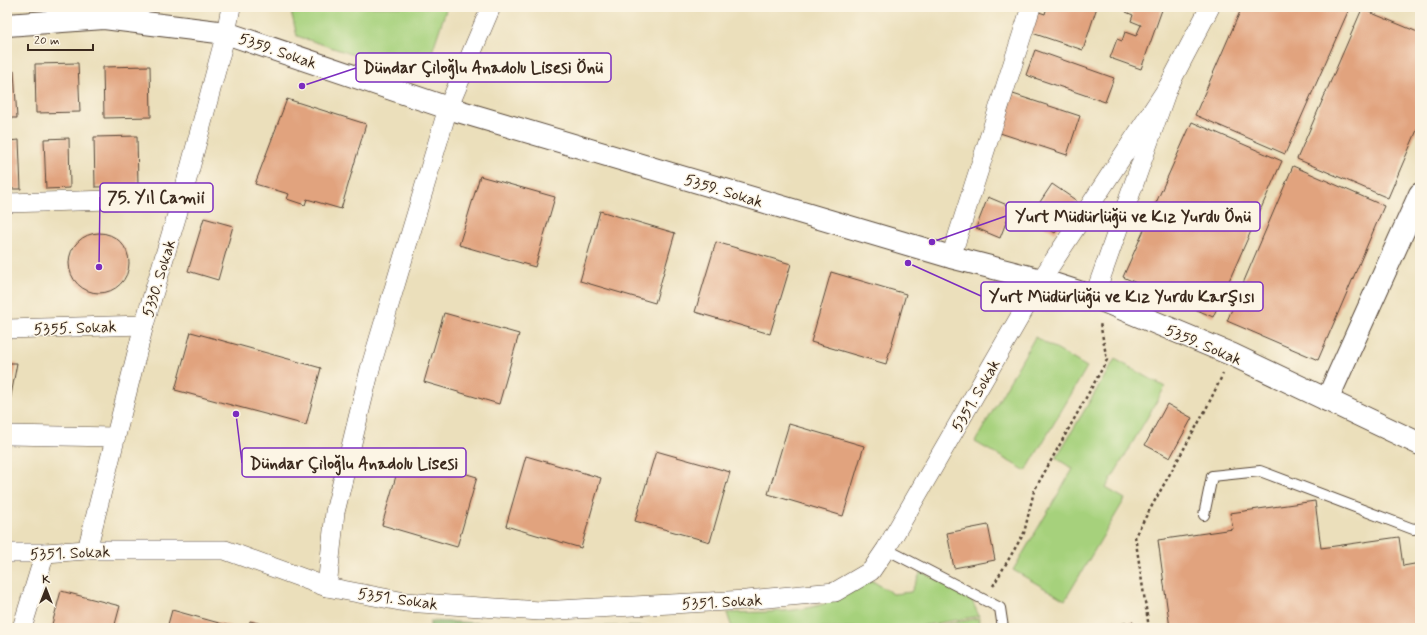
<svg xmlns="http://www.w3.org/2000/svg" width="1427" height="635" font-family="Mynerve,sans-serif">
  <style>
    .green { fill: #a6d17c; stroke: #707e4d }
    .forest { fill: #84b36c; stroke: #606e45 }
    .building { fill: #e1a37e }
    .lines { fill: none; stroke-linecap: round; stroke-linejoin: round }
    .service-casing { stroke: #554536; stroke-width: 12 }
    .minor-casing { stroke: #554536; stroke-width: 20 }
    .tertiary-casing { stroke: #554536; stroke-width: 24 }
    .path { stroke: #554536; stroke-width: 2.5; stroke-dasharray: 3 3; stroke-linecap: butt }
    .service { stroke: #fff; stroke-width: 10 }
    .minor { stroke: #fff; stroke-width: 19 }
    .tertiary { stroke: #fff; stroke-width: 22 }
    .labels { text-anchor: middle; stroke-width: 3; stroke-linejoin: round; paint-order: stroke }
    .street-label { font-size: 16px; fill: #3b2a1e; stroke: #fcf5e5 }
    .leader { fill: none; stroke: #7b2cbf; stroke-width: 1.5 }
    .callout-dot { fill: #7b2cbf; stroke: #fcf5e5; stroke-width: 1.5 }
    .callout { fill: #fcf5e5; stroke: #7b2cbf; stroke-width: 1.5 }
    .callout-label { font-size: 17px; text-anchor: middle; font-weight: bold; fill: #3b2a1e }
  </style>
  <rect width="100%" height="100%" fill="#fcf5e5"/>
  <filter id="ink" filterUnits="userSpaceOnUse"><feTurbulence type="fractalNoise" baseFrequency=".025" numOctaves="2"/><feDisplacementMap in="SourceGraphic" scale="8" xChannelSelector="R" yChannelSelector="G"/><feConvolveMatrix kernelMatrix="1 2 1 2 8 2 1 2 1" color-interpolation-filters="sRGB"/></filter>
  <filter id="wash" filterUnits="userSpaceOnUse"><feTurbulence type="fractalNoise" baseFrequency=".012" numOctaves="4" result="noise"/><feDisplacementMap in="SourceGraphic" scale="16" xChannelSelector="R" yChannelSelector="G"/><feGaussianBlur stdDeviation="0.9" result="paint"/><feColorMatrix in="noise" values="0 0 0 0 0 0 0 0 0 0 0 0 0 0 0 0 0 1.4 0 .05"/><feComposite in="paint" operator="in"/></filter>
  <g filter="url(#wash)">
    <rect width="100%" height="100%" fill="#ebdfbb"/>
    <!-- green -->
    <g class="green">
      <path d="M 290,7 L 447,7 L 426,70 L 411,74 L 297,36 Z"/>
      <path d="M 1035,337 L 1087,367 L 1026,471 L 975,442 Z"/>
      <path d="M 1115,359 L 1165,387 L 1106,488 L 1125,499 L 1065,600 L 1013,570 L 1073,469 L 1056,458 Z"/>
      <path d="M 921,572 L 969,594 L 979,616 L 910,628 L 732,628 L 727,613 C 755,612 785,613 812,607 C 833,603 853,591 871,580 L 893,594 L 911,592 Z"/>
      <path d="M 979,618 L 981,628 L 926,628 Z"/>
    </g>
    <!-- forest -->
    <path class="forest" d="M 430,621 L 532,625 L 660,627 L 660,628 L 430,628 Z"/>
    <g id="blocks">
      <!-- building -->
      <g class="building">
        <path d="M 1047,7 L 1097,7 L 1083,50 L 1029,32 L 1036,11 L 1045,14 Z"/>
        <path d="M 1128,7 L 1163,7 L 1141,69 L 1110,58 L 1117,39 L 1122,41 L 1125,32 L 1136,36 L 1141,25 L 1131,21 L 1133,15 L 1126,12 Z"/>
        <path d="M 1242,7 L 1350,7 L 1285,154 L 1195,115 Z"/>
        <path d="M 1362,9 L 1420,33 L 1420,123 L 1388,198 L 1297,159 Z"/>
        <path d="M 1035,50 L 1114,78 L 1105,102 L 1026,75 Z"/>
        <path d="M 78,63 L 80,112 L 36,113 L 35,64 Z"/>
        <path d="M 150,66 L 151,117 L 104,118 L 103,67 Z"/>
        <path d="M 7,71 L 14,71 L 17,118 L 7,118 Z"/>
        <path d="M 1013,94 L 1080,116 L 1067,155 L 1000,133 Z"/>
        <path d="M 287,99 L 366,124 L 341,209 L 307,199 L 305,205 L 287,199 L 289,194 L 255,184 Z"/>
        <path d="M 1192,122 L 1282,161 L 1213,317 L 1123,277 Z"/>
        <path d="M 137,136 L 138,186 L 95,187 L 94,137 Z"/>
        <path d="M 69,138 L 70,188 L 46,189 L 44,139 Z"/>
        <path d="M 19,140 L 21,189 L 7,189 L 7,141 Z"/>
        <path d="M 1293,166 L 1384,206 L 1318,360 L 1227,321 Z"/>
        <path d="M 480,176 L 555,197 L 535,267 L 459,245 Z"/>
        <path d="M 1052,184 L 1077,201 L 1055,233 L 1030,217 Z"/>
        <path d="M 988,197 L 1012,207 L 1000,238 L 976,228 Z"/>
        <path d="M 600,211 L 675,233 L 655,303 L 580,281 Z"/>
        <path d="M 204,218 L 233,226 L 218,280 L 188,271 Z"/>
        <circle cx="99" cy="263" r="30"/>
        <path d="M 716,242 L 791,264 L 770,334 L 695,312 Z"/>
        <path d="M 831,272 L 906,294 L 886,364 L 811,342 Z"/>
        <path d="M 444,313 L 519,334 L 499,404 L 424,382 Z"/>
        <path d="M 191,332 L 321,368 L 306,425 L 175,390 Z"/>
        <path d="M 7,363 L 17,363 L 8,412 L 7,412 Z"/>
        <path d="M 1167,404 L 1192,418 L 1170,458 L 1145,445 Z"/>
        <path d="M 789,424 L 864,446 L 843,516 L 768,494 Z"/>
        <path d="M 656,451 L 730,472 L 710,542 L 635,521 Z"/>
        <path d="M 402,455 L 477,477 L 457,547 L 382,525 Z"/>
        <path d="M 526,456 L 601,478 L 581,548 L 506,526 Z"/>
        <path d="M 1315,501 L 1321,548 L 1399,537 L 1403,566 L 1420,563 L 1420,628 L 1170,628 L 1158,540 L 1233,529 L 1230,513 Z"/>
        <path d="M 988,525 L 995,560 L 954,568 L 947,533 Z"/>
        <path d="M 61,591 L 120,606 L 114,628 L 51,628 Z"/>
        <path d="M 172,610 L 237,628 L 167,628 Z"/>
        <path d="M 250,621 L 274,627 L 274,628 L 248,628 Z"/>
        <path d="M 1133,622 L 1133,628 L 1095,628 L 1095,627 Z"/>
      </g>
    </g>
  </g>
  <g filter="url(#ink)">
    <use href="#blocks" fill-opacity="0" stroke="#554536" stroke-width="1"/>
    <g class="lines">
      <defs>
        <g id="service">
          <path d="M 1204,515 L 1212,476 L 1260,471 L 1413,529 L 1420,528"/>
          <path d="M 886,549 L 1000,608 L 1003,628"/>
        </g>
        <g id="minor">
          <path d="M 7,203 L 182,198"/>
          <path d="M 951,257 L 1031,7"/>
          <path d="M 1094,297 L 1168,87 L 1210,7"/>
          <path d="M 7,329 L 144,325"/>
          <path d="M 7,435 L 115,437"/>
          <path d="M 87,550 L 144,325 L 182,198 L 226,33 L 231,7"/>
          <path d="M 7,553 L 45,553 L 87,550 L 225,550 L 327,587 L 405,602 L 540,611 L 746,600 L 835,592 L 871,571 L 886,549 L 1041,280 L 1168,87"/>
          <path d="M 327,587 L 335,512 L 370,369 L 448,108 L 491,7"/>
          <path d="M 22,628 L 45,553"/>
        </g>
        <g id="tertiary">
          <path d="M 7,25 L 104,18 L 226,33 L 448,108 L 951,257 L 1041,280 L 1094,297 L 1233,355 L 1420,444"/>
          <path d="M 1327,400 L 1420,194"/>
        </g>
      </defs>
      <!-- service casing -->
      <use href="#service" class="service-casing"/>
      <!-- minor casing -->
      <use href="#minor" class="minor-casing"/>
      <!-- tertiary casing -->
      <use href="#tertiary" class="tertiary-casing"/>
      <!-- path -->
      <g class="path">
        <path d="M 993,586 L 1024,533 L 1034,491 L 1107,360 L 1100,323"/>
        <path d="M 1149,628 L 1135,536 L 1204,413 L 1223,374"/>
      </g>
      <!-- service -->
      <use href="#service" class="service"/>
      <!-- minor -->
      <use href="#minor" class="minor"/>
      <!-- tertiary -->
      <use href="#tertiary" class="tertiary"/>
    </g>
  </g>
  <g class="labels">
    <!-- street labels -->
    <g class="street-label">
      <text transform="translate(278 50) rotate(19)" y="6">5359. Sokak</text>
      <text transform="translate(724 190) rotate(17)" y="6">5359. Sokak</text>
      <text transform="translate(158 278) rotate(-73)" y="6">5330. Sokak</text>
      <text transform="translate(75 327) rotate(-2)" y="6">5355. Sokak</text>
      <text transform="translate(1204 344) rotate(23)" y="6">5359. Sokak</text>
      <text transform="translate(975 395) rotate(-60)" y="6">5351. Sokak</text>
      <text transform="translate(70 552) rotate(-2)" y="6">5351. Sokak</text>
      <text transform="translate(398 598) rotate(8)" y="6">5351. Sokak</text>
      <text transform="translate(722 601) rotate(-3)" y="6">5351. Sokak</text>
    </g>
  </g>
  <!-- callouts -->
  <path class="leader" d="M302 86L356 68M99 267L100 197M932 242L1006 216M908 263L981 296M236 414L242 463"/>
  <g class="callout-dot">
    <circle cx="302" cy="86" r="4"/>
    <circle cx="99" cy="267" r="4"/>
    <circle cx="932" cy="242" r="4"/>
    <circle cx="908" cy="263" r="4"/>
    <circle cx="236" cy="414" r="4"/>
  </g>
  <g class="callout">
    <rect x="356" y="53" width="255" height="29" rx="4"/>
    <rect x="100" y="183" width="113" height="29" rx="4"/>
    <rect x="1006" y="202" width="254" height="29" rx="4"/>
    <rect x="981" y="282" width="282" height="29" rx="4"/>
    <rect x="242" y="448" width="224" height="29" rx="4"/>
  </g>
  <g class="callout-label">
    <text x="483" y="73">Dündar Çiloğlu Anadolu Lisesi Önü</text>
    <text x="156" y="203">75. Yıl Camii</text>
    <text x="1133" y="222">Yurt Müdürlüğü ve Kız Yurdu Önü</text>
    <text x="1122" y="302">Yurt Müdürlüğü ve Kız Yurdu Karşısı</text>
    <text x="354" y="469">Dündar Çiloğlu Anadolu Lisesi</text>
  </g>
  <!-- margin -->
  <rect width="1427" height="635" fill="none" stroke="#fcf5e5" stroke-width="24"/>
  <!-- north arrow -->
  <g transform="translate(46 589)" stroke="#fcf5e5" stroke-width="3" paint-order="stroke">
  <path d="M0-3L7 15L0 10L-7 15Z" fill="#3b2a1e"/>
  <text y="-6" font-size="11" font-weight="bold" text-anchor="middle" fill="#3b2a1e">K</text>
  </g>
  <!-- scale -->
  <path d="M28 44v6h65v-6" fill="none" stroke="#3b2a1e" stroke-width="2"/>
  <text x="34" y="44" font-size="12" fill="#3b2a1e" stroke="#fcf5e5" stroke-width="3" paint-order="stroke">20 m</text>
</svg>
